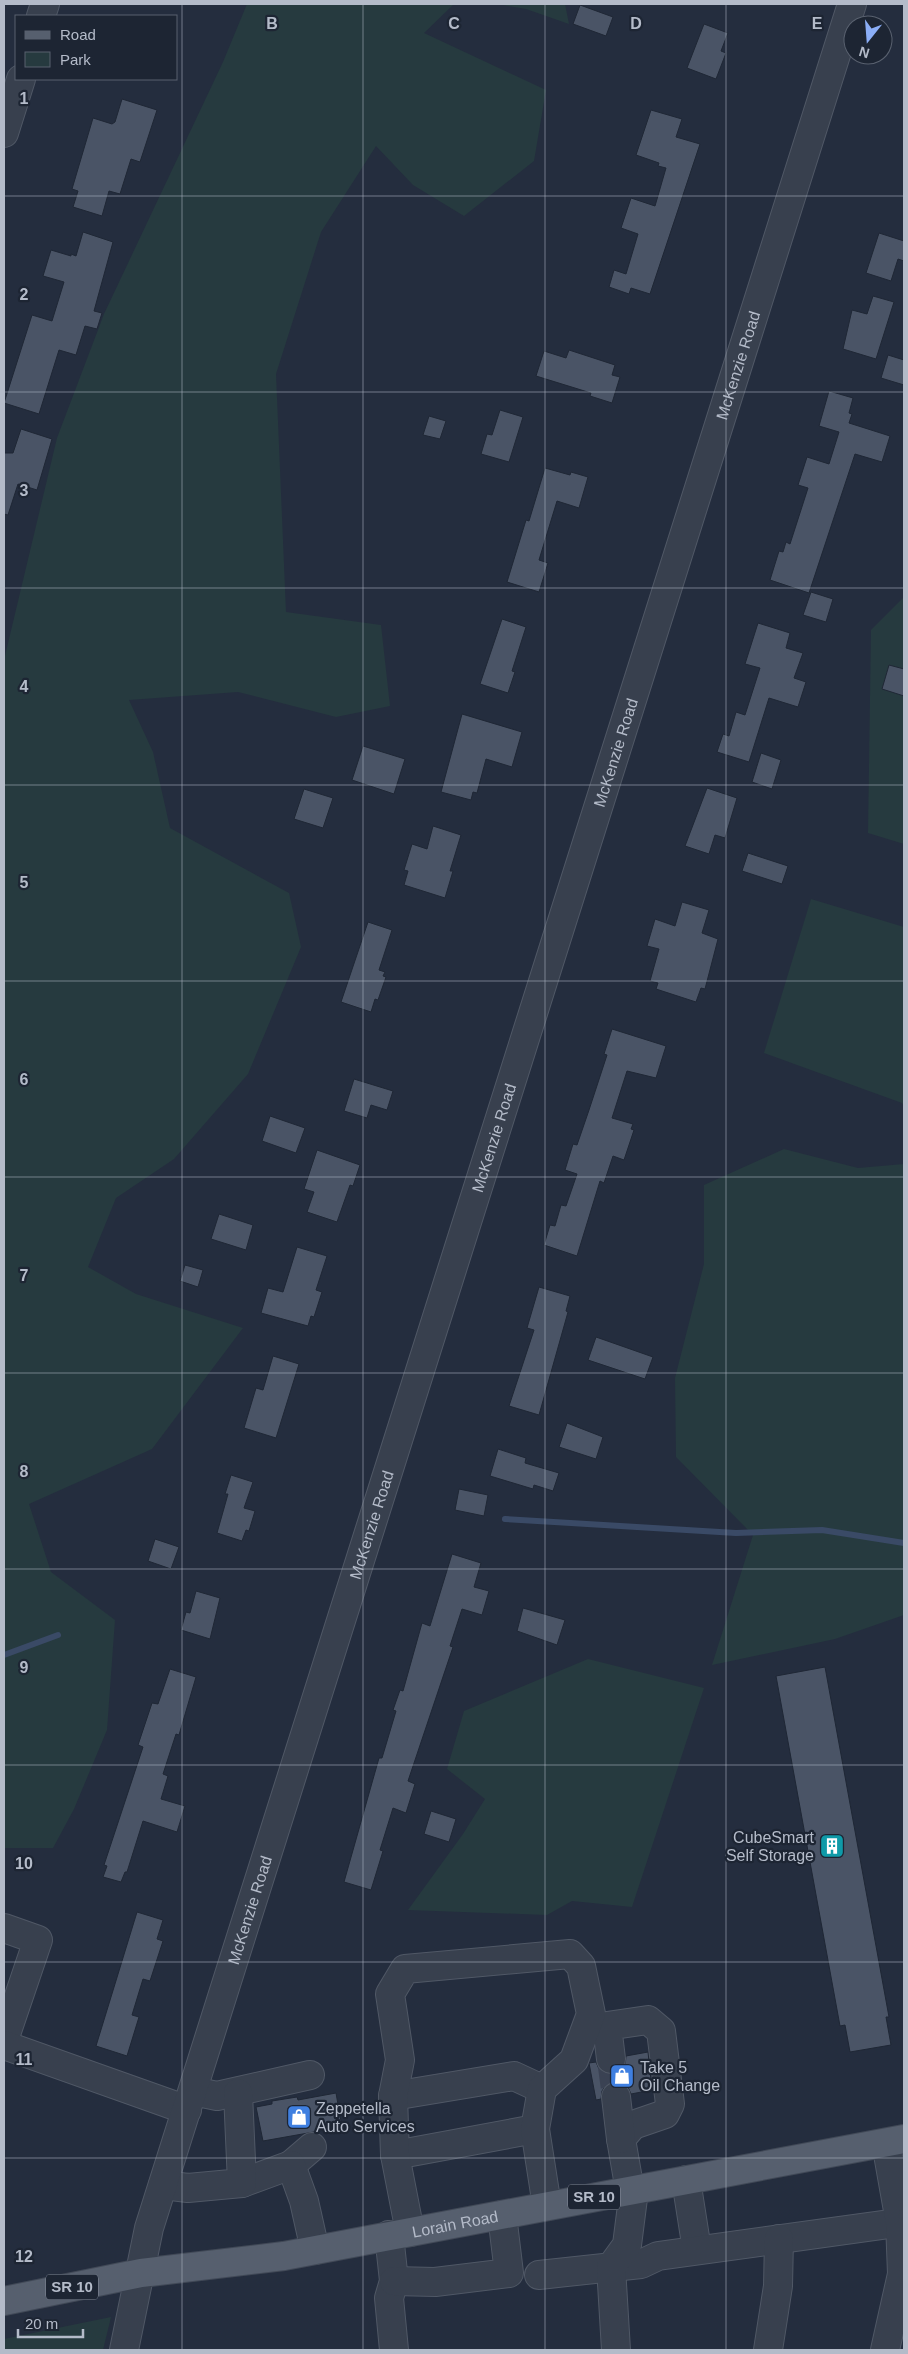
<svg xmlns="http://www.w3.org/2000/svg" width="908" height="2354" font-family="Helvetica,sans-serif">
  <style>
    .green { fill: #263a3f }
    .lines { fill: none; stroke-linecap: round; stroke-linejoin: round }
    .stream { stroke: #3a4a66; stroke-width: 6 }
    .building { fill: #4a5466; stroke: #1f2735 }
    .minor-tunnel { stroke: #3a4253; stroke-width: 28; stroke-dasharray: 28 14; stroke-linecap: butt }
    .minor-casing { stroke: #505866; stroke-width: 30 }
    .major-casing { stroke: #414957; stroke-width: 30 }
    .minor { stroke: #38404e; stroke-width: 28 }
    .major { stroke: #565f6e; stroke-width: 28 }
    .grid { fill: none; stroke: #b4bbc9; stroke-width: 1; stroke-opacity: 0.55 }
    .labels { text-anchor: middle; stroke-width: 4.5; stroke-linejoin: round; paint-order: stroke }
    .shield { fill: #1d2533; stroke: #878e9c; stroke-width: 1 }
    .shield-label { font-size: 15px; font-weight: bold; fill: #b4bbc9 }
    .street-label { font-size: 16px; fill: #b4bbc9; stroke: #1d2533 }
    .poi-label { font-size: 16px; fill: #b4bbc9; stroke: #1d2533; text-anchor: start }
    .grid-label { font-size: 16px; text-anchor: middle; font-weight: bold; fill: #b4bbc9; stroke: #1d2533; stroke-width: 4.5; stroke-linejoin: round; paint-order: stroke }
  </style>
  <rect width="100%" height="100%" fill="#242d3e"/>
  <!-- green -->
  <g class="green">
    <path d="M 247,4 L 454,4 L 424,33 L 546,90 L 534,161 L 464,216 L 413,185 L 376,146 L 321,232 L 276,374 L 286,612 L 381,625 L 390,706 L 336,717 L 238,692 L 129,700 L 153,752 L 170,828 L 289,893 L 301,947 L 248,1074 L 174,1159 L 116,1198 L 88,1267 L 136,1294 L 243,1328 L 152,1449 L 29,1504 L 51,1572 L 115,1620 L 107,1730 L 74,1809 L 53,1848 L 4,1848 L 4,660 L 57,438 L 104,314 L 223,62 Z"/>
    <path d="M 497,4 L 565,4 L 569,24 L 526,9 Z"/>
    <path d="M 904,597 L 904,844 L 868,833 L 871,630 Z"/>
    <path d="M 811,899 L 904,927 L 904,1107 L 902,1103 L 764,1053 Z"/>
    <path d="M 784,1149 L 858,1168 L 904,1164 L 904,1615 L 835,1639 L 712,1665 L 753,1535 L 676,1457 L 675,1378 L 704,1264 L 704,1185 Z"/>
    <path d="M 588,1659 L 704,1688 L 632,1907 L 572,1901 L 547,1915 L 408,1910 L 463,1834 L 485,1799 L 447,1769 L 464,1711 Z"/>
    <path d="M 111,2317 L 103,2350 L 4,2350 L 4,2339 Z"/>
  </g>
  <g class="lines">
    <!-- stream -->
    <g class="stream">
      <path d="M 505,1519 L 736,1533 L 822,1530 L 904,1543"/>
      <path d="M 4,1655 L 58,1635"/>
    </g>
  </g>
  <!-- building -->
  <g class="building">
    <path d="M 580,5 L 613,17 L 606,36 L 573,24 Z"/>
    <path d="M 704,24 L 728,33 L 721,51 L 726,53 L 716,79 L 687,68 Z"/>
    <path d="M 122,99 L 157,110 L 140,162 L 131,159 L 120,194 L 109,191 L 102,216 L 73,207 L 78,191 L 72,189 L 93,118 L 112,124 L 115,122 Z"/>
    <path d="M 651,110 L 682,119 L 676,137 L 700,144 L 650,294 L 631,288 L 629,294 L 609,287 L 614,270 L 626,274 L 638,234 L 621,228 L 631,198 L 655,206 L 666,168 L 658,166 L 659,163 L 636,155 Z"/>
    <path d="M 83,232 L 113,242 L 94,311 L 102,313 L 97,329 L 85,326 L 76,355 L 59,350 L 39,414 L 4,403 L 32,315 L 52,321 L 64,282 L 43,276 L 51,250 L 71,256 L 71,254 L 76,256 Z"/>
    <path d="M 879,233 L 904,241 L 904,261 L 898,259 L 891,281 L 866,273 Z"/>
    <path d="M 873,296 L 894,302 L 876,359 L 843,349 L 852,310 L 867,314 Z"/>
    <path d="M 569,350 L 615,365 L 612,375 L 620,377 L 612,403 L 590,396 L 591,393 L 536,376 L 544,351 L 566,358 Z"/>
    <path d="M 888,355 L 904,360 L 904,385 L 881,378 Z"/>
    <path d="M 829,391 L 853,398 L 849,413 L 852,414 L 849,423 L 890,436 L 882,462 L 855,454 L 809,593 L 770,580 L 779,551 L 783,552 L 786,542 L 790,544 L 808,488 L 798,485 L 807,457 L 829,464 L 839,432 L 819,426 Z"/>
    <path d="M 500,410 L 523,417 L 509,462 L 481,454 L 487,434 L 492,435 Z"/>
    <path d="M 429,416 L 446,421 L 440,439 L 423,435 Z"/>
    <path d="M 21,429 L 52,439 L 37,490 L 18,484 L 8,515 L 4,514 L 4,453 L 13,453 Z"/>
    <path d="M 545,468 L 570,475 L 571,472 L 588,477 L 579,508 L 557,501 L 539,560 L 548,563 L 539,592 L 507,582 L 526,520 L 529,521 Z"/>
    <path d="M 811,592 L 833,599 L 826,622 L 803,615 Z"/>
    <path d="M 502,619 L 526,627 L 512,671 L 515,672 L 508,693 L 480,684 Z"/>
    <path d="M 758,623 L 790,633 L 786,648 L 803,653 L 794,678 L 806,682 L 798,707 L 769,698 L 749,762 L 717,752 L 723,734 L 729,736 L 736,712 L 745,715 L 760,668 L 745,664 Z"/>
    <path d="M 889,665 L 904,669 L 904,696 L 882,689 Z"/>
    <path d="M 462,714 L 522,732 L 512,767 L 486,759 L 477,793 L 473,792 L 471,800 L 441,792 Z"/>
    <path d="M 363,746 L 405,759 L 394,794 L 352,780 Z"/>
    <path d="M 761,753 L 781,760 L 772,789 L 752,782 Z"/>
    <path d="M 707,788 L 737,798 L 725,838 L 715,835 L 709,854 L 685,846 Z"/>
    <path d="M 304,789 L 333,798 L 323,828 L 294,819 Z"/>
    <path d="M 433,826 L 461,835 L 450,871 L 453,871 L 445,898 L 404,885 L 408,871 L 404,870 L 412,844 L 427,849 Z"/>
    <path d="M 748,853 L 788,866 L 782,884 L 742,871 Z"/>
    <path d="M 682,902 L 709,910 L 702,933 L 718,939 L 705,989 L 701,988 L 696,1002 L 656,989 L 658,983 L 650,981 L 659,949 L 647,946 L 655,919 L 675,926 Z"/>
    <path d="M 368,922 L 392,930 L 379,970 L 385,972 L 383,976 L 386,977 L 378,1000 L 375,999 L 371,1012 L 341,1002 Z"/>
    <path d="M 612,1029 L 666,1046 L 656,1078 L 627,1071 L 612,1118 L 633,1124 L 631,1129 L 634,1130 L 624,1160 L 613,1156 L 604,1183 L 600,1181 L 577,1256 L 544,1245 L 550,1225 L 555,1226 L 561,1205 L 566,1206 L 577,1174 L 565,1170 L 573,1144 L 577,1145 L 589,1110 L 607,1055 L 604,1054 Z"/>
    <path d="M 354,1079 L 393,1091 L 387,1110 L 371,1105 L 367,1118 L 344,1111 Z"/>
    <path d="M 270,1116 L 305,1128 L 296,1153 L 262,1141 Z"/>
    <path d="M 317,1150 L 360,1165 L 353,1186 L 350,1185 L 337,1222 L 307,1212 L 314,1192 L 304,1189 Z"/>
    <path d="M 219,1214 L 253,1225 L 246,1250 L 211,1239 Z"/>
    <path d="M 297,1247 L 327,1256 L 316,1290 L 322,1292 L 314,1317 L 311,1316 L 308,1326 L 261,1313 L 268,1288 L 283,1292 Z"/>
    <path d="M 185,1265 L 203,1270 L 198,1287 L 180,1281 Z"/>
    <path d="M 539,1287 L 570,1296 L 566,1311 L 568,1312 L 539,1415 L 509,1406 L 534,1330 L 527,1328 Z"/>
    <path d="M 596,1337 L 653,1357 L 645,1379 L 588,1360 Z"/>
    <path d="M 273,1356 L 299,1364 L 276,1438 L 244,1428 L 256,1388 L 263,1390 Z"/>
    <path d="M 567,1423 L 603,1437 L 596,1459 L 559,1447 Z"/>
    <path d="M 498,1449 L 526,1458 L 525,1463 L 559,1473 L 553,1491 L 534,1485 L 533,1489 L 490,1476 Z"/>
    <path d="M 231,1475 L 253,1482 L 244,1508 L 255,1511 L 249,1531 L 246,1530 L 242,1541 L 217,1533 L 228,1494 L 225,1494 Z"/>
    <path d="M 459,1489 L 488,1495 L 484,1516 L 455,1510 Z"/>
    <path d="M 155,1539 L 179,1547 L 171,1569 L 148,1561 Z"/>
    <path d="M 452,1554 L 481,1563 L 474,1587 L 489,1591 L 482,1615 L 462,1609 L 450,1646 L 453,1647 L 408,1781 L 415,1784 L 406,1813 L 393,1808 L 380,1850 L 383,1851 L 371,1890 L 344,1882 L 379,1758 L 382,1758 L 396,1711 L 393,1710 L 400,1690 L 403,1691 L 422,1623 L 430,1626 Z"/>
    <path d="M 196,1591 L 220,1598 L 210,1639 L 181,1630 L 186,1612 L 190,1613 Z"/>
    <path d="M 523,1608 L 565,1620 L 557,1645 L 517,1631 Z"/>
    <path d="M 825,1667 L 889,2017 L 886,2017 L 891,2045 L 850,2052 L 845,2025 L 840,2026 L 776,1676 Z"/>
    <path d="M 170,1669 L 196,1677 L 179,1735 L 176,1734 L 163,1774 L 168,1776 L 161,1799 L 185,1806 L 177,1832 L 143,1821 L 127,1872 L 125,1872 L 121,1882 L 103,1877 L 107,1866 L 104,1865 L 143,1747 L 138,1745 L 152,1703 L 158,1704 Z"/>
    <path d="M 431,1811 L 456,1819 L 449,1842 L 424,1834 Z"/>
    <path d="M 137,1912 L 163,1920 L 157,1939 L 163,1941 L 150,1981 L 143,1979 L 132,2015 L 139,2017 L 127,2056 L 96,2046 Z"/>
    <path d="M 648,2052 L 652,2090 L 631,2094 L 628,2087 L 623,2083 L 614,2082 L 606,2085 L 602,2091 L 601,2099 L 596,2100 L 589,2063 L 596,2062 L 599,2069 L 604,2073 L 613,2074 L 620,2072 L 625,2066 L 626,2056 Z"/>
    <path d="M 336,2093 L 342,2127 L 263,2141 L 256,2107 L 272,2104 L 272,2101 L 297,2097 L 298,2100 Z"/>
  </g>
  <g class="lines">
    <!-- minor-tunnel -->
    <path class="minor-tunnel" d="M 611,2059 L 616,2097"/>
    <defs>
      <g id="minor">
        <path d="M 41,16 L 45,4"/>
        <path d="M 4,133 L 21,79"/>
        <path d="M 4,1928 L 38,1940 L 4,2040"/>
        <path d="M 4,2045 L 187,2110"/>
        <path d="M 611,2059 L 607,2026 L 648,2020 L 661,2031 L 670,2104 L 665,2114 L 633,2125 L 621,2139 L 630,2191"/>
        <path d="M 193,2091 L 217,2096 L 310,2075"/>
        <path d="M 393,2096 L 514,2076 L 542,2089"/>
        <path d="M 616,2097 L 621,2139"/>
        <path d="M 395,2155 L 535,2129"/>
        <path d="M 291,2165 L 312,2147"/>
        <path d="M 686,2180 L 697,2250"/>
        <path d="M 242,2183 L 291,2165 L 304,2201 L 315,2250"/>
        <path d="M 163,2185 L 188,2188 L 242,2183 L 238,2093"/>
        <path d="M 410,2232 L 395,2155 L 393,2096 L 400,2060 L 390,1994 L 405,1969 L 570,1954 L 581,1966 L 591,2014 L 574,2060 L 542,2089 L 535,2129 L 547,2206"/>
        <path d="M 389,2235 L 394,2281 L 389,2298 L 394,2350"/>
        <path d="M 539,2275 L 641,2264 L 658,2256 L 904,2222"/>
        <path d="M 394,2281 L 435,2282 L 509,2273 L 502,2215"/>
        <path id="s1" d="M 124,2350 L 149,2228 L 852,4"/>
        <path d="M 616,2350 L 611,2267 L 627,2245 L 634,2190"/>
        <path d="M 768,2350 L 778,2286 L 779,2239"/>
        <path d="M 885,2350 L 902,2274 L 900,2222 L 886,2143"/>
      </g>
      <g id="major">
        <path id="s2" d="M 4,2301 L 141,2273 L 284,2256 L 904,2139"/>
      </g>
    </defs>
    <!-- minor casing -->
    <use href="#minor" class="minor-casing"/>
    <!-- major casing -->
    <use href="#major" class="major-casing"/>
    <!-- minor -->
    <use href="#minor" class="minor"/>
    <!-- major -->
    <use href="#major" class="major"/>
  </g>
  <!-- grid -->
  <path class="grid" d="M 182,4 L 182,2350M 363,4 L 363,2350M 545,4 L 545,2350M 726,4 L 726,2350M 4,196 L 904,196M 4,392 L 904,392M 4,588 L 904,588M 4,785 L 904,785M 4,981 L 904,981M 4,1177 L 904,1177M 4,1373 L 904,1373M 4,1569 L 904,1569M 4,1765 L 904,1765M 4,1962 L 904,1962M 4,2158 L 904,2158"/>
  <!-- icons -->
  <defs>
    <symbol id="building-square" viewBox="-11 -11 22 22"><rect x="-9" y="-9" width="18" height="18" rx="4" fill="#0f9aa8" stroke="#1d2533"/><path d="M-4-6H4V6H1V3H-1V6H-4ZM-2.5-4.3h1.7v1.8h-1.7ZM.8-4.3h1.7v1.8H.8ZM-2.5-1h1.7V.8h-1.7ZM.8-1h1.7V.8H.8Z" fill="#fff"/></symbol>
    <symbol id="shop-square" viewBox="-11 -11 22 22"><rect x="-9" y="-9" width="18" height="18" rx="4" fill="#3f7fe0" stroke="#1d2533"/><path d="M-5-2.5h2.3a2.7 3.5 0 0 1 5.4 0H5L5.5 6h-11ZM-1.5-2.5h3a1.5 2.3 0 0 0-3 0Z" fill="#fff"/></symbol>
  </defs>
  <g fill-rule="evenodd">
    <use href="#building-square" x="818" y="1832" width="28" height="28"/>
    <use href="#shop-square" x="608" y="2062" width="28" height="28"/>
    <use href="#shop-square" x="285" y="2103" width="28" height="28"/>
  </g>
  <g class="labels">
    <!-- shield labels -->
    <g class="shield">
      <rect x="568" y="2184.5" width="52" height="25" rx="4"/>
      <rect x="46" y="2274.5" width="52" height="25" rx="4"/>
    </g>
    <g class="shield-label">
      <text x="594" y="2202">SR 10</text>
      <text x="72" y="2292">SR 10</text>
    </g>
    <!-- street labels -->
    <g class="street-label">
      <text dy="6" stroke="none"><textPath href="#s1" startOffset="2078">McKenzie Road</textPath></text>
      <text dy="6" stroke="none"><textPath href="#s1" startOffset="1672">McKenzie Road</textPath></text>
      <text dy="6" stroke="none"><textPath href="#s1" startOffset="1268">McKenzie Road</textPath></text>
      <text dy="6" stroke="none"><textPath href="#s1" startOffset="862">McKenzie Road</textPath></text>
      <text dy="6" stroke="none"><textPath href="#s1" startOffset="458">McKenzie Road</textPath></text>
      <text dy="6" stroke="none"><textPath href="#s2" startOffset="458">Lorain Road</textPath></text>
    </g>
    <!-- poi labels -->
    <g class="poi-label">
      <text x="814" y="1843" text-anchor="end">CubeSmart<tspan x="814" dy="18">Self Storage</tspan></text>
      <text x="640" y="2073">Take 5<tspan x="640" dy="18">Oil Change</tspan></text>
      <text x="316" y="2114">Zeppetella<tspan x="316" dy="18">Auto Services</tspan></text>
    </g>
  </g>
  <g class="grid-label">
    <text x="272" y="29">B</text>
    <text x="454" y="29">C</text>
    <text x="636" y="29">D</text>
    <text x="817" y="29">E</text>
    <text x="24" y="104">1</text>
    <text x="24" y="300">2</text>
    <text x="24" y="496">3</text>
    <text x="24" y="692">4</text>
    <text x="24" y="888">5</text>
    <text x="24" y="1085">6</text>
    <text x="24" y="1281">7</text>
    <text x="24" y="1477">8</text>
    <text x="24" y="1673">9</text>
    <text x="24" y="1869">10</text>
    <text x="24" y="2065">11</text>
    <text x="24" y="2262">12</text>
  </g>
  <!-- border -->
  <rect width="908" height="2354" fill="none" stroke="#b4bbc9" stroke-width="10"/>
  <!-- legend -->
  <rect x="15" y="15" width="162" height="65" fill="#1d2533" stroke="#59616f"/>
  <rect x="25" y="31" width="25" height="8" fill="#565f6e" stroke="#59616f"/>
  <text x="60" y="40" font-size="15" fill="#b4bbc9">Road</text>
  <rect x="25" y="52" width="25" height="15" fill="#263a3f" stroke="#59616f"/>
  <text x="60" y="65" font-size="15" fill="#b4bbc9">Park</text>
  <!-- north arrow -->
  <g transform="translate(868 40) rotate(197)"><circle r="24" fill="#1d2533" stroke="#59616f"/>
  <path d="M0-4L9 19L0 12L-9 19Z" fill="#8baef7"/>
  <text y="-8" font-size="14" font-weight="bold" text-anchor="middle" fill="#b4bbc9">N</text>
  </g>
  <!-- scale -->
  <path d="M18 2329v8h65v-8" fill="none" stroke="#b4bbc9" stroke-width="2.5"/>
  <text x="25" y="2329" font-size="15" fill="#b4bbc9" stroke="#1d2533" stroke-width="4" paint-order="stroke">20 m</text>
</svg>
